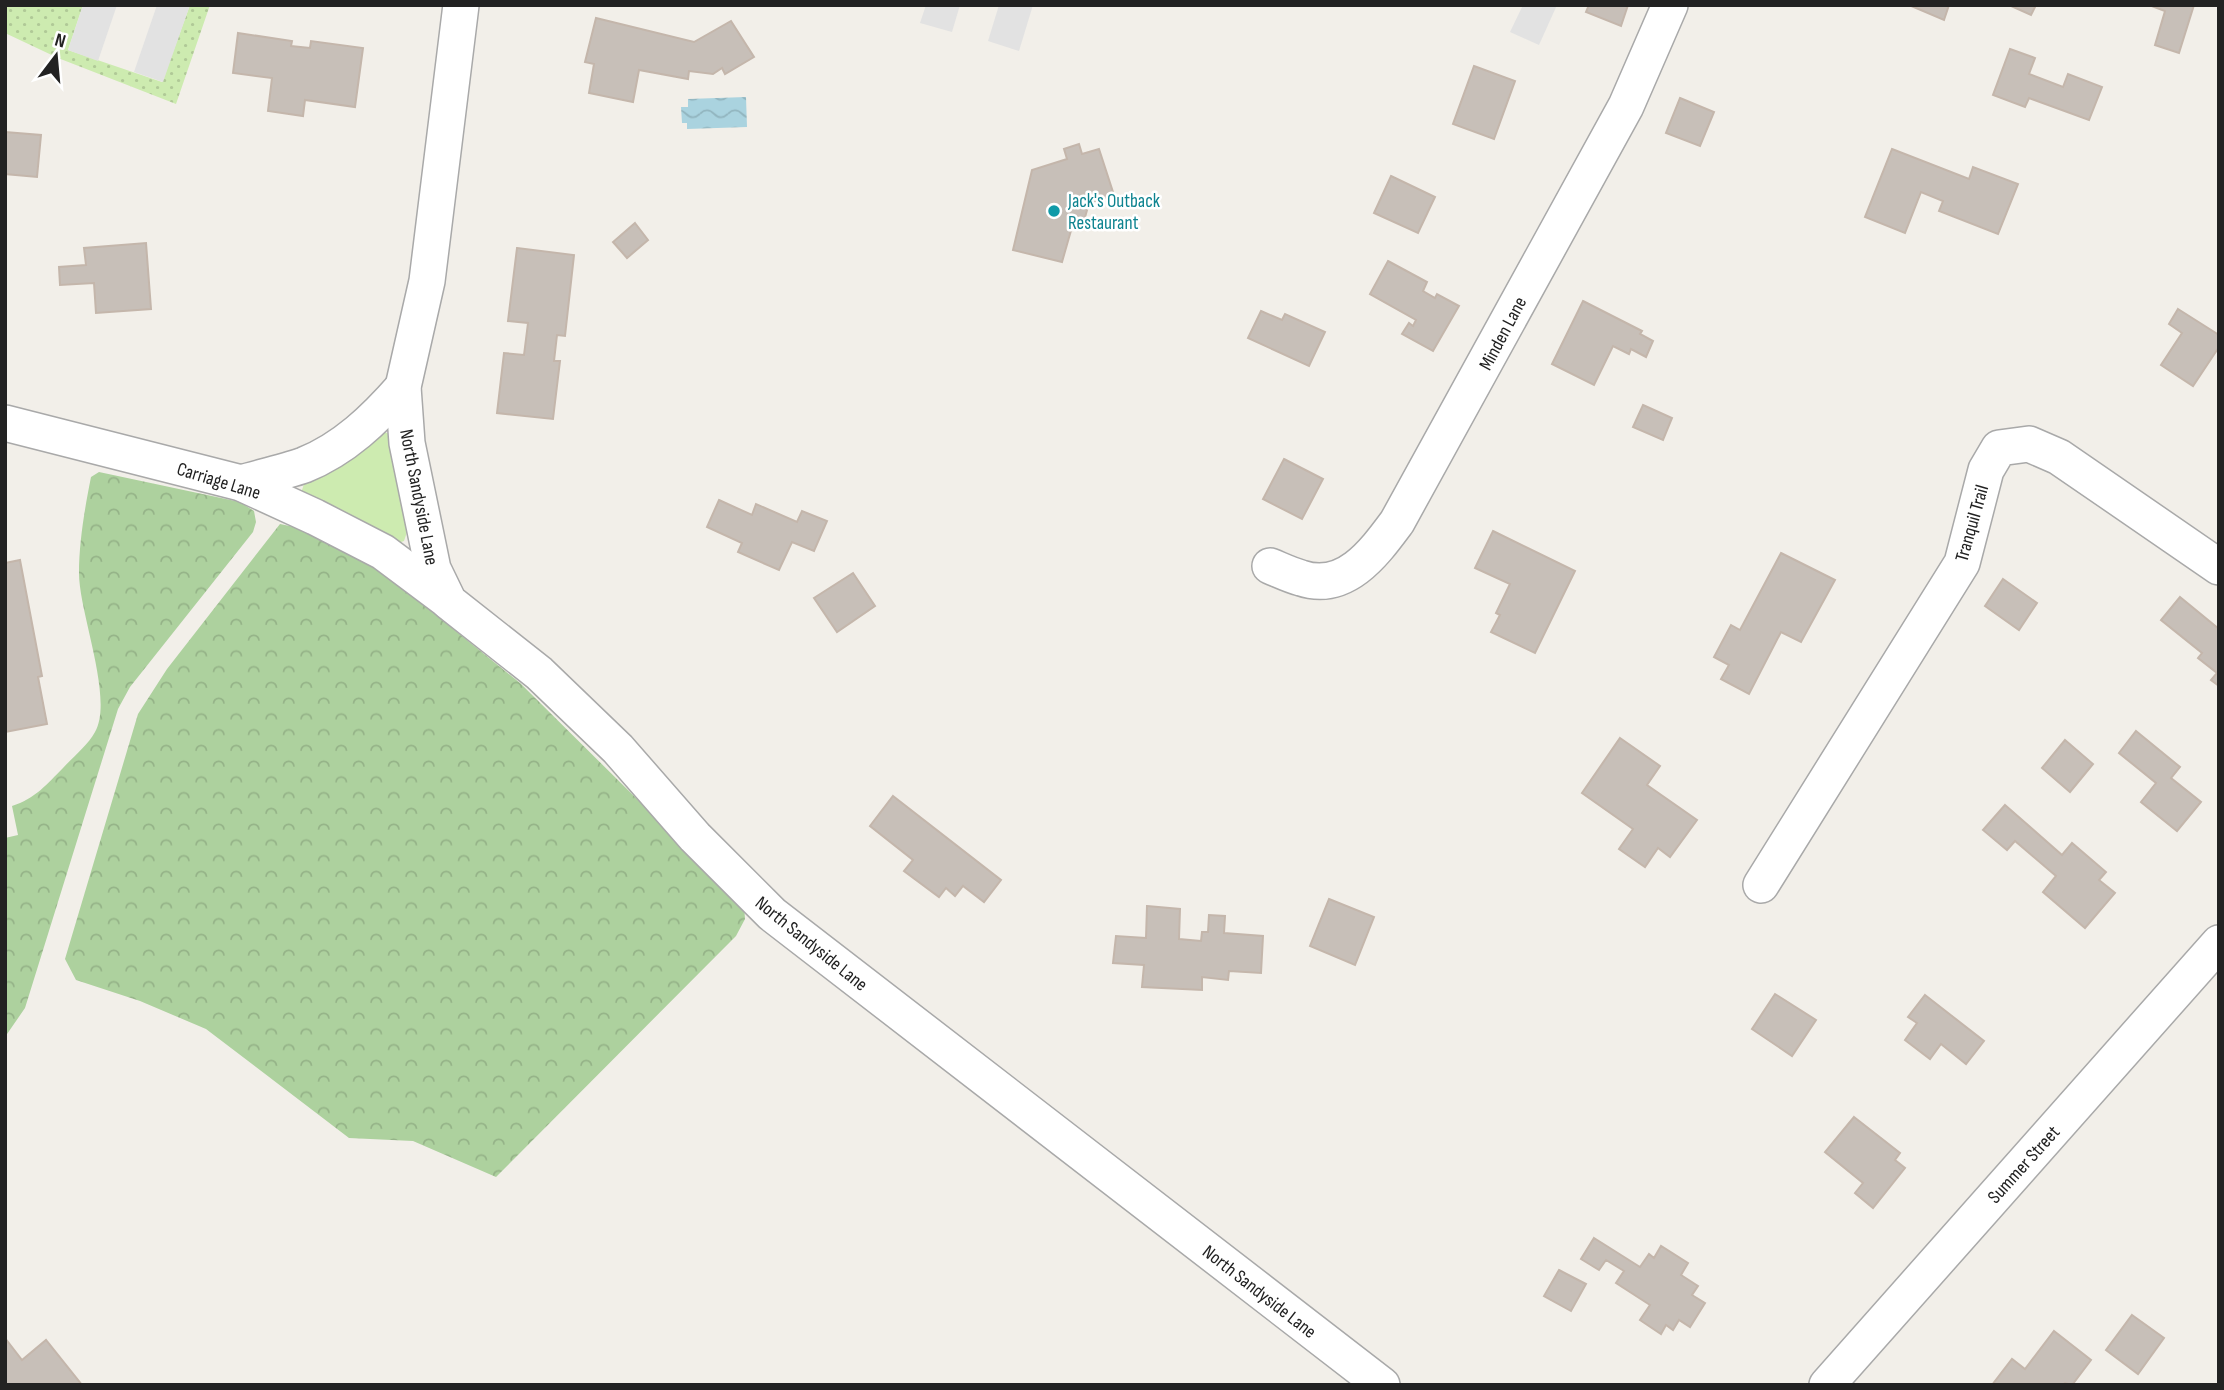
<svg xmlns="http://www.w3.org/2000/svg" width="2224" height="1390" font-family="'Sofia Sans Condensed',sans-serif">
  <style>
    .grass { fill: url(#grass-dots) }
    .forest { fill: url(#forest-crowns) }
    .garden { fill: #cdebb0 }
    .parking { fill: #e2e2e2 }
    .water { fill: url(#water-waves) }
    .building { fill: #c7bfb8; stroke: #c4b6ab; stroke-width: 2 }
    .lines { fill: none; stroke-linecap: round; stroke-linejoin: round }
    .minor-casing { stroke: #a9a9a9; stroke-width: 38 }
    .minor { stroke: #fff; stroke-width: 35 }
    .culture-dot { fill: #0f9aa8; stroke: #fff; stroke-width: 2.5 }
    .labels { text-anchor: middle; stroke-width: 5; stroke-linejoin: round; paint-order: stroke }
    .culture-label { font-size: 19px; fill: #0d838f; stroke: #fff; text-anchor: start }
    .street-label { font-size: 19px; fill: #222; stroke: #fff }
  </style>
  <defs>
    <pattern id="grass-dots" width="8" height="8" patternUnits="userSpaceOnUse" patternTransform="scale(1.75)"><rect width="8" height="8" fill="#cdebb0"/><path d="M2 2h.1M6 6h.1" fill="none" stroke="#b0c997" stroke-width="1.8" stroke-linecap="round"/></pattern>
    <pattern id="forest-crowns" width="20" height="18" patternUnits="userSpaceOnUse" patternTransform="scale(1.75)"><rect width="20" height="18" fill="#add19e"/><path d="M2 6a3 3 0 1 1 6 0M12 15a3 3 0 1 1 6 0" fill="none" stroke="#95b388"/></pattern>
    <pattern id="water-waves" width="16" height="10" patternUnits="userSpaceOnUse" patternTransform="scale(1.75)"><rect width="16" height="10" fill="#aad3df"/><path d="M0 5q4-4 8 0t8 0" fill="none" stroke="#92b5bf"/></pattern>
  </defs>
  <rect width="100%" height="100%" fill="#f2efe9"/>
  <!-- grass -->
  <path class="grass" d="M 5,5 L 83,5 L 68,50 L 162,82 L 190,5 L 210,5 L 176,104 L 58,58 L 5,33 Z"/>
  <!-- forest -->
  <g class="forest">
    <path d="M 99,472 L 240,502 L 254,511 L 256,522 L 253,532 L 130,687 L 118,709 L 25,1008 L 5,1037 L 5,838 L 18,835 L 12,806 C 35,799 47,784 63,768 C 73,757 88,745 95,732 C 114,699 79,613 79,573 C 79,542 85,507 91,477 Z"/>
    <path d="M 280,524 L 304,529 L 383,572 L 520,683 L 744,905 L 745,919 L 736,936 L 496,1177 L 413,1141 L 349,1138 L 206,1029 L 140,1001 L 76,980 L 65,959 L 138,714 L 167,669 Z"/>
  </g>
  <!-- garden -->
  <path class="garden" d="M 384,432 L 390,434 L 408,529 L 404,541 L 398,543 L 301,493 L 305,481 L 378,433 Z"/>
  <!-- parking -->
  <g class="parking">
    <path d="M 83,5 L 117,5 L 98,61 L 68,50 Z"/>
    <path d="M 157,5 L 190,5 L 163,82 L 134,72 Z"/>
    <path d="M 926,5 L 960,5 L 952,32 L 920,23 Z"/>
    <path d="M 999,5 L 1033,5 L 1019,51 L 988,41 Z"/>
    <path d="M 1523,5 L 1557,5 L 1539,45 L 1510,32 Z"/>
  </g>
  <!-- water -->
  <path class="water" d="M 746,97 L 747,127 L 687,129 L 687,123 L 682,123 L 681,107 L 688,107 L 688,99 Z"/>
  <!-- building -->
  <g class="building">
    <path d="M 1589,5 L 1628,5 L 1621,26 L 1586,12 Z"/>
    <path d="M 1909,5 L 1949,5 L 1944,20 Z"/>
    <path d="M 2009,5 L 2036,5 L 2031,15 Z"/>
    <path d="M 2194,5 L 2179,53 L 2155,45 L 2165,11 L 2149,5 Z"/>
    <path d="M 596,18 L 694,42 L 731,21 L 754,57 L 725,74 L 722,68 L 713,74 L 689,71 L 688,79 L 639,70 L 633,102 L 589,93 L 594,64 L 585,62 Z"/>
    <path d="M 238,33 L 292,41 L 291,46 L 310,48 L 311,41 L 363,48 L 355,107 L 305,100 L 303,116 L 268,111 L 272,78 L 233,73 Z"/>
    <path d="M 2010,49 L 2035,58 L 2029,74 L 2063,87 L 2068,74 L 2102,87 L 2089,120 L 2029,98 L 2025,107 L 1993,95 Z"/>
    <path d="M 1474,66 L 1515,81 L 1494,139 L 1453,124 Z"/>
    <path d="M 1680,98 L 1714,112 L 1700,146 L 1666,133 Z"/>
    <path d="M 5,132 L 41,135 L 37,177 L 5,174 Z"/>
    <path d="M 1079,144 L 1082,154 L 1099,149 L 1114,195 L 1089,203 L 1084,221 L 1074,220 L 1062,262 L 1013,250 L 1032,170 L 1067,159 L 1064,149 Z"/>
    <path d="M 1892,149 L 1969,179 L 1973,167 L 2018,184 L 1998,234 L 1939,211 L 1943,201 L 1921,192 L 1905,233 L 1865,217 Z"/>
    <path d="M 1391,176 L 1435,197 L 1418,233 L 1374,213 Z"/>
    <path d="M 635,223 L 648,240 L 627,258 L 613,242 Z"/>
    <path d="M 146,243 L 151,309 L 96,313 L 94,283 L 60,285 L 59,267 L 86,265 L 84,248 Z"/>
    <path d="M 517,248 L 574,255 L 565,336 L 557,335 L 554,361 L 560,361 L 553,419 L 497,413 L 504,353 L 524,355 L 528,323 L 508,321 Z"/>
    <path d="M 1388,261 L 1427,282 L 1423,291 L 1435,298 L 1437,294 L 1459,306 L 1433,351 L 1402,334 L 1409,323 L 1413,326 L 1416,320 L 1370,294 Z"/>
    <path d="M 1583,301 L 1642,331 L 1640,334 L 1653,341 L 1646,357 L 1631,349 L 1629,354 L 1613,346 L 1594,385 L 1552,364 Z"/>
    <path d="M 2178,309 L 2219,335 L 2219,347 L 2193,386 L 2161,365 L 2182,333 L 2169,324 Z"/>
    <path d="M 1261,311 L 1282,320 L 1285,314 L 1325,332 L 1309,366 L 1248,338 Z"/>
    <path d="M 1643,405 L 1672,418 L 1663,440 L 1633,427 Z"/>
    <path d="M 1284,459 L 1323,479 L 1302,519 L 1263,499 Z"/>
    <path d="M 719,500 L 752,515 L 756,504 L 797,522 L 802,511 L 827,521 L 814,551 L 792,542 L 779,570 L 738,552 L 742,543 L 707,527 Z"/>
    <path d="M 1493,531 L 1575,571 L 1535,653 L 1491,632 L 1500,615 L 1496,613 L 1510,584 L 1475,568 Z"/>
    <path d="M 1781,553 L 1835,580 L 1801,642 L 1781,632 L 1749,694 L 1721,679 L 1729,665 L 1714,657 L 1731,625 L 1740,630 Z"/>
    <path d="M 20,560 L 42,676 L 38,677 L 47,724 L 5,732 L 5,563 Z"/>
    <path d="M 853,573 L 875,606 L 837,632 L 814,598 Z"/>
    <path d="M 2003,579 L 2037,603 L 2019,630 L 1985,606 Z"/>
    <path d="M 2180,597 L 2219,629 L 2219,686 L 2211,680 L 2217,673 L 2198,658 L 2202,653 L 2161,620 Z"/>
    <path d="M 2136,731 L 2180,767 L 2171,778 L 2201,802 L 2177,831 L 2141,802 L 2156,783 L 2119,753 Z"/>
    <path d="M 1620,738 L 1660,766 L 1647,785 L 1697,820 L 1670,857 L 1658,848 L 1645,867 L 1619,849 L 1633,829 L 1582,793 Z"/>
    <path d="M 2065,740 L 2093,764 L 2070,792 L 2042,768 Z"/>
    <path d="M 893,796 L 1001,880 L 984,902 L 963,886 L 955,896 L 946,888 L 939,897 L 904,871 L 913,860 L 870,826 Z"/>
    <path d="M 2005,805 L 2062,855 L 2072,843 L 2106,872 L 2099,880 L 2115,893 L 2085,928 L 2043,892 L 2056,876 L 2015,841 L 2007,850 L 1983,830 Z"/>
    <path d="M 1329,899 L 1374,917 L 1355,965 L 1310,946 Z"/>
    <path d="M 1147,906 L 1180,909 L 1179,939 L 1201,941 L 1202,932 L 1208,932 L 1209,915 L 1225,916 L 1224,933 L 1263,936 L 1261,973 L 1229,971 L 1228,980 L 1202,977 L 1202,990 L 1142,987 L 1144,965 L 1113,963 L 1116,936 L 1146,938 Z"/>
    <path d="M 1775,994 L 1816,1020 L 1792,1056 L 1752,1029 Z"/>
    <path d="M 1925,995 L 1984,1041 L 1966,1064 L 1941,1044 L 1930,1059 L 1905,1040 L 1917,1023 L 1908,1017 Z"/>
    <path d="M 1854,1117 L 1900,1153 L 1895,1160 L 1905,1168 L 1873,1208 L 1855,1193 L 1863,1183 L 1825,1152 Z"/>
    <path d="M 1594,1238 L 1640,1267 L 1649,1254 L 1654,1258 L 1661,1246 L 1688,1263 L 1681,1275 L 1698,1286 L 1692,1295 L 1705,1303 L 1690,1327 L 1679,1320 L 1673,1330 L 1666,1325 L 1661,1334 L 1640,1320 L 1650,1305 L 1616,1283 L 1624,1271 L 1606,1260 L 1599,1270 L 1581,1259 Z"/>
    <path d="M 1559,1270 L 1586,1284 L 1571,1311 L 1544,1296 Z"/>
    <path d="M 2132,1315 L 2164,1338 L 2138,1374 L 2106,1350 Z"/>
    <path d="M 2054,1331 L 2091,1360 L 2072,1385 L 2065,1383 L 2063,1385 L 1992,1385 L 2012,1359 L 2025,1369 Z"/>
    <path d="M 5,1338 L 22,1360 L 46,1340 L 82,1385 L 5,1385 Z"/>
  </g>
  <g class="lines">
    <defs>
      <g id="minor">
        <path d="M 461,5 L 427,281 L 403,387 L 407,443 L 433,569 L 449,602 L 539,673 L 618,749 L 695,837 L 772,914 L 1382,1385"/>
        <path d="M 5,423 L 241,483 L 315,517 L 383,552 L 447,600"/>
        <path d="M 241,483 C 262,477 284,472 304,465 C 344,449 375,419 403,387"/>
        <path d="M 1270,566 C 1280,570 1290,575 1301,578 C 1345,593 1374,553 1397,522 L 1626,106 L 1670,5"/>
        <path d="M 1761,885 L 1962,563 L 1986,470 L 1999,448 L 2029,444 L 2059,457 L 2219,567"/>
        <path d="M 1827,1385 L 2219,943"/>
      </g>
    </defs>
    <!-- minor casing -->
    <use href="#minor" class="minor-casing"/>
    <!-- minor -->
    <use href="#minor" class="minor"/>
  </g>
  <!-- markers -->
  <circle class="culture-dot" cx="1054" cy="211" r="7"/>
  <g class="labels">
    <!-- culture labels -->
    <g class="culture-label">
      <text x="1068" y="207">Jack's Outback<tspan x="1068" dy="22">Restaurant</tspan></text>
    </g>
    <!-- street labels -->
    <g class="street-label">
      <text transform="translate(1502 333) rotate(-62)" y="7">Minden Lane</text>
      <text transform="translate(219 480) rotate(17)" y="7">Carriage Lane</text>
      <text transform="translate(420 497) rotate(79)" y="7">North Sandyside Lane</text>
      <text transform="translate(1971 523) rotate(-74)" y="7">Tranquil Trail</text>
      <text transform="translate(812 943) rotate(39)" y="7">North Sandyside Lane</text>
      <text transform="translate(2023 1164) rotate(-48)" y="7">Summer Street</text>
      <text transform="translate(1260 1291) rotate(38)" y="7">North Sandyside Lane</text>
    </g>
  </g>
  <!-- border -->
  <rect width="2224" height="1390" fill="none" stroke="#222222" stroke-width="14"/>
  <!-- north arrow -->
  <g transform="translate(56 56) rotate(16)" stroke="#ffffff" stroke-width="5" paint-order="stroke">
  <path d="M0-5L12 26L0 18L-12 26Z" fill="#222222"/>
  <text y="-10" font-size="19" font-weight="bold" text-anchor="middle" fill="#222222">N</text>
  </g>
</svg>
